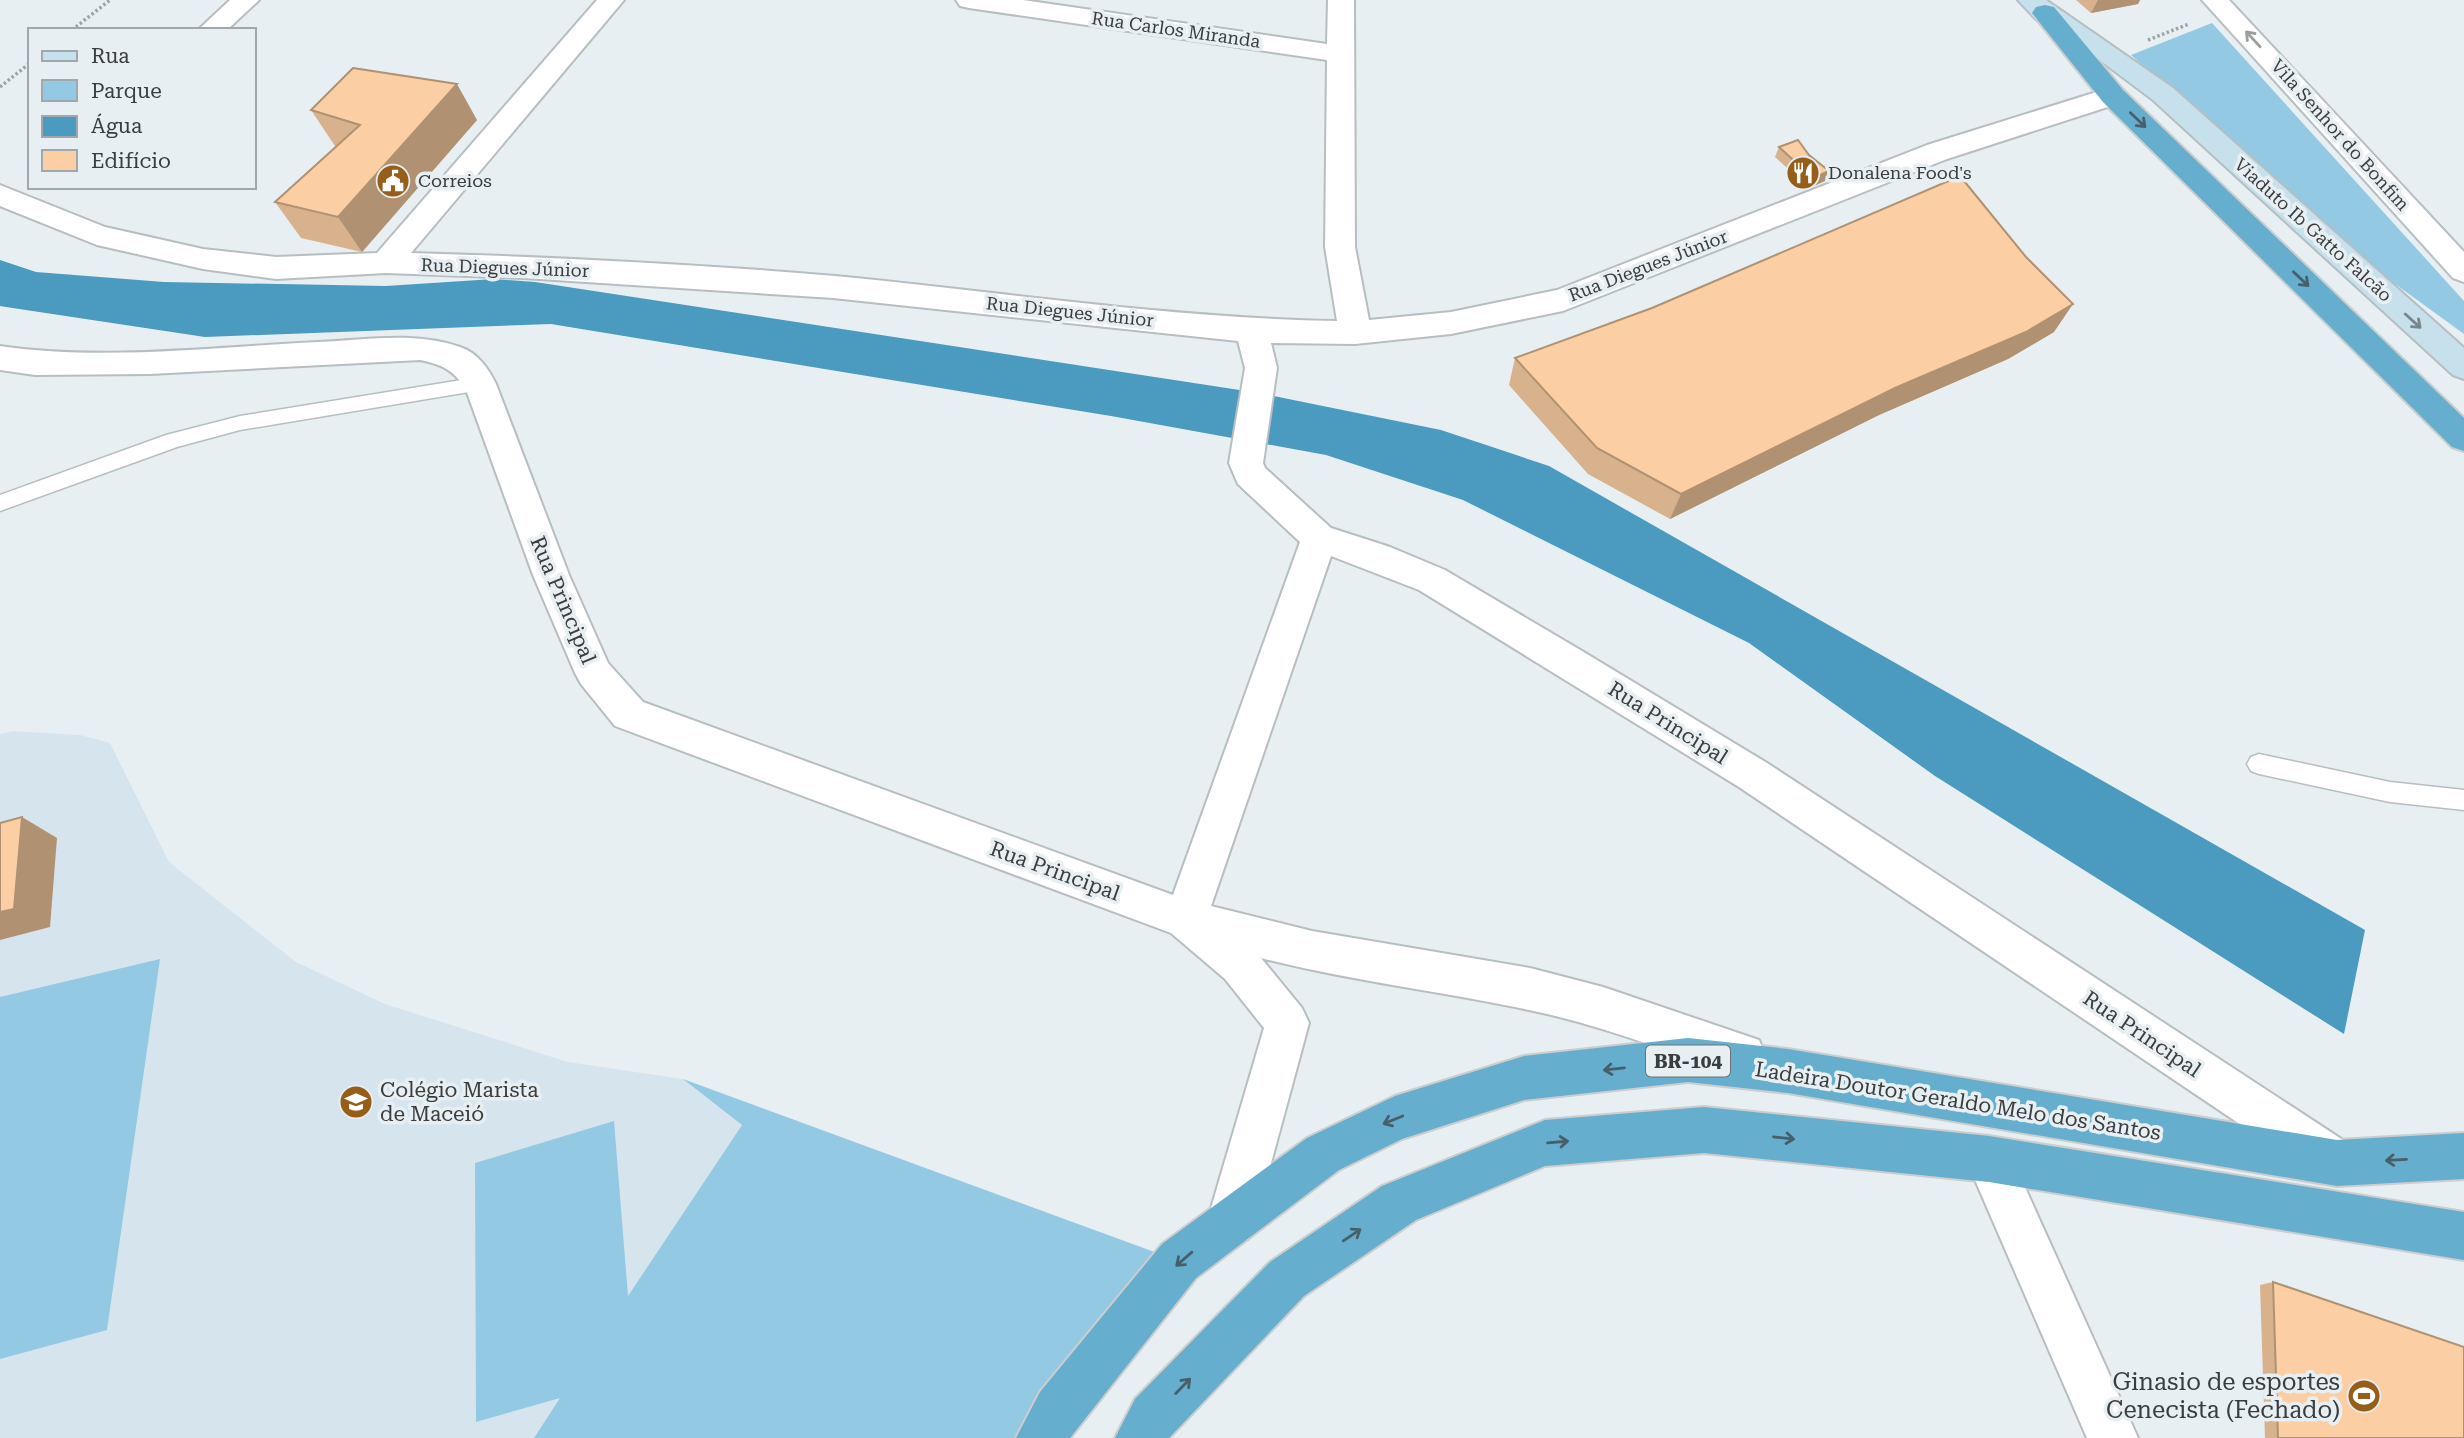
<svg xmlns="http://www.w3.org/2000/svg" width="2464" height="1438" font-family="'Roboto Serif',serif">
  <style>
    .built { fill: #d6e5ed }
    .green { fill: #93c9e3 }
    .water { fill: #4a9bbf }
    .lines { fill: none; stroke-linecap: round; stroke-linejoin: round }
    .service-casing { stroke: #b6bec2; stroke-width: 3 }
    .minor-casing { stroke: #b6bec2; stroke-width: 4 }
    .secondary-casing { stroke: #b6bec2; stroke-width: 4 }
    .trunk-casing { stroke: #cccdcd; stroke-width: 4 }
    .path { stroke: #9da3a6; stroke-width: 3.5; stroke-dasharray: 2.5 2.5; stroke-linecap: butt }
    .service { fill: #fff; fill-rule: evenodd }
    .minor { fill: #fff; fill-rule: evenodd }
    .secondary { fill: #c6e1ec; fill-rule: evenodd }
    .trunk { fill: #66aece; fill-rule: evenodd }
    .wall { fill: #d8b28c }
    .shaded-wall { fill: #b09172 }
    .building { fill: #fbcfa3; stroke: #b09172; stroke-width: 2 }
    .oneway { stroke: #9c9e9e }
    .oneway2 { stroke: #465f69 }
    .oneway3 { stroke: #78878c }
    .labels { text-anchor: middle; stroke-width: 7; stroke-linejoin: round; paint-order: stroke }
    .far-street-label { font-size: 18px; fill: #393d3e; stroke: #e7eff3 }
    .far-poi-label { font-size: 18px; fill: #393d3e; stroke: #e7eff3; text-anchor: start }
    .shield { fill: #e7eff3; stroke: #6d7274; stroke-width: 2 }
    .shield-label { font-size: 19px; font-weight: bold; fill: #393d3e }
    .street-label { font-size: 21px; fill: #393d3e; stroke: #e7eff3 }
    .poi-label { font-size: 21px; fill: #393d3e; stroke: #e7eff3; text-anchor: start }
    .near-poi-label { font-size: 24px; fill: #393d3e; stroke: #e7eff3; text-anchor: end }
  </style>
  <rect width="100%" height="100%" fill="#e7eff3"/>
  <!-- built -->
  <path class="built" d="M 13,731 L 80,735 L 110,743 L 169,862 L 296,962 L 385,1004 L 568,1062 L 683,1079 L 742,1125 L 534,1438 L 0,1438 L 0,734 Z"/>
  <!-- green -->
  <g class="green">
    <path d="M 2212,23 L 2464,301 L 2464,334 L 2369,265 L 2131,55 Z"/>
    <path d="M 160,959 L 107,1330 L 0,1359 L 0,997 Z"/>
    <path d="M 683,1079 L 1179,1261 L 1043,1438 L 534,1438 L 560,1398 L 476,1422 L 475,1163 L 614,1121 L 628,1296 L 742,1125 Z"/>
  </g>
  <!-- water -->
  <path class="water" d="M 0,260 L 36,272 L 164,282 L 386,286 L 494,279 L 535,282 L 1259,393 L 1441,430 L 1549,466 L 2365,930 L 2344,1034 L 1935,776 L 1749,643 L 1463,500 L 1326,455 L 1111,416 L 551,324 L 205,337 L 6,307 L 0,306 Z"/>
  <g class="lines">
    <defs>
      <g id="service">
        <path d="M 480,377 L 487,379 L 490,384 L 487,389 L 240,430 L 177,447 L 0,511 L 0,495 L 166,435 L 240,416 Z"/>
        <path d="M 2259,754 L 2390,782 L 2464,790 L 2464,810 L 2390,802 L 2259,774 L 2251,771 L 2247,764 L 2251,757 Z"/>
      </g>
      <g id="minor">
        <path d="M 230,0 L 259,0 L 227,30 L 198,30 Z"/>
        <path d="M 597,0 L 624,0 L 411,253 C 552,257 695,264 835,276 C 1002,292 1169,318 1337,321 L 1325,247 L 1327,60 L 969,8 L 960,6 L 956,0 L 1023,0 L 1327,44 L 1328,0 L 1354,0 L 1355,247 L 1369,320 L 1451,312 L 1557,290 L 1927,145 L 2103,90 L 2113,87 L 2123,90 L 2127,96 L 2123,102 L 1947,159 L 1563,311 L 1451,334 L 1355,344 L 1271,343 L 1277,368 L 1263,463 L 1265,468 L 1331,528 L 1390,547 L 1445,570 L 1582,651 L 1767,763 L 2349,1144 L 2356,1160 L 2349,1176 L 2333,1183 L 2317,1176 L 1739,787 L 1419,590 L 1331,556 L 1211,906 L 1312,931 L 1530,968 L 1603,987 L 1759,1040 L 1765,1055 L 1759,1070 L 1743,1077 C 1672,1053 1602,1025 1529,1010 C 1440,991 1350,981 1261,958 L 1302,1008 L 1309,1023 L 1255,1222 L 1248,1239 L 1231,1246 L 1214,1239 L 1207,1222 L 1264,1028 L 1225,979 L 1171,933 L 615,726 L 581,684 L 575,673 L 533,575 L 465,387 C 452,369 440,364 420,360 L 150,374 L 35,375 L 0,370 L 0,346 C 101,361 216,347 318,342 C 365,340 415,331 460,347 C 478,353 488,368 496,384 L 569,575 L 608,663 L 643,702 L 1173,895 L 1300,542 L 1238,484 L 1229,463 L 1245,368 L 1238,341 L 833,298 L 524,278 L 386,273 L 276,279 L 203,269 L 97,245 L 0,206 L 0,185 L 105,227 L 203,249 L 276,257 L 377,253 Z"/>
        <path d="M 2202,0 L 2229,0 L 2464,252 L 2464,282 L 2453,278 Z"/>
        <path d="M 1989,1136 L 2005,1143 L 2138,1438 L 2087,1438 L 1966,1159 L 1973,1143 Z"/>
      </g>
      <path id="secondary" d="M 2018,0 L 2046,0 L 2173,88 L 2464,348 L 2464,379 L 2453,375 L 2153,100 L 2101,61 L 2036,19 Z"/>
      <g id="trunk">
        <path d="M 2045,5 L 2054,7 L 2123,90 L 2464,418 L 2464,451 L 2452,447 L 2103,102 L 2032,13 L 2036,7 Z"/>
        <path d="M 1688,1038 L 1788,1049 L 2337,1140 L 2464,1133 L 2464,1179 L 2337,1186 L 1788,1093 L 1688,1082 L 1524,1100 L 1402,1139 L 1339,1170 L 1196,1278 L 1070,1438 L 1016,1438 L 1040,1392 L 1162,1244 L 1307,1138 L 1395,1096 L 1524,1056 Z"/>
        <path d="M 1704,1107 L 1989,1136 L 2464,1212 L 2464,1260 L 1989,1182 L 1704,1153 L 1545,1166 L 1416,1220 L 1304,1296 L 1169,1438 L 1115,1438 L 1135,1399 L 1270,1262 L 1382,1186 L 1545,1120 Z"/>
      </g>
    </defs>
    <!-- service casing -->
    <use href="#service" class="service-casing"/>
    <!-- minor casing -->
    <use href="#minor" class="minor-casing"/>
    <!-- secondary casing -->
    <use href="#secondary" class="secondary-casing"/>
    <!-- trunk casing -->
    <use href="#trunk" class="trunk-casing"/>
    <!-- path -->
    <g class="path">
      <path d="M 72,30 L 110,0"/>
      <path d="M 2148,40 L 2189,24"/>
      <path d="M 0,87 L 30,63"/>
    </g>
    <!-- service -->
    <use href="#service" class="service"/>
    <!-- minor -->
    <use href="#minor" class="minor"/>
    <!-- secondary -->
    <use href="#secondary" class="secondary"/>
    <!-- trunk -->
    <use href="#trunk" class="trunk"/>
  </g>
  <!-- wall -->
  <g class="wall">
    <path d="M 2076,0 L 2140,0 L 2138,4 L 2091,13 Z"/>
    <path d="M 311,110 L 477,120 L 362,252 L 301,238 L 275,202 L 337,147 L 335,146 Z"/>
    <path d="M 1779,147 L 1825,181 L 1809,188 L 1775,157 Z"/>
    <path d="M 2054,332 L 2008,359 L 1879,415 L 1670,519 L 1588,474 L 1509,385 L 1515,358 Z"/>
    <path d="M 2273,1282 L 2464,1438 L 2265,1438 L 2260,1285 Z"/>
  </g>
  <!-- shaded-wall -->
  <g class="shaded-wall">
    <path d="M 2098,0 L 2140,0 L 2138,4 L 2091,13 Z"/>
    <path d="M 457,84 L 477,120 L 362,252 L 338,217 Z"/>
    <path d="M 1829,171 L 1825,181 L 1809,188 L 1813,178 Z"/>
    <path d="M 2073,304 L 2054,332 L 2008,359 L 1879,415 L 1670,519 L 1681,494 L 1895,388 Z"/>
    <path d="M 22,817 L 57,838 L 50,927 L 0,940 L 0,912 Z"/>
  </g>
  <!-- building -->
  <g class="building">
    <path d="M 353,68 L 457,84 L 338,217 L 275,202 L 360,125 L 311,110 Z"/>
    <path d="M 1798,140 L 1809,155 L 1829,171 L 1813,178 L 1779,147 Z"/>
    <path d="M 1960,176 L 2026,257 L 2073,304 L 2026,332 L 1895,388 L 1681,494 L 1597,448 L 1515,358 L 1652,308 Z"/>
    <path d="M 22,817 L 14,909 L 0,912 L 0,823 Z"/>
    <path d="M 2273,1282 L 2464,1347 L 2464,1438 L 2278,1438 Z"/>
  </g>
  <!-- one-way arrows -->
  <defs><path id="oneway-shaft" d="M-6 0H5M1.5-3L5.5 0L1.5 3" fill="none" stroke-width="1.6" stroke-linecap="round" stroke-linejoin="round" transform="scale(1.75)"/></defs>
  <use class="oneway" href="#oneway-shaft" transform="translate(2253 39) rotate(-133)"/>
  <g class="oneway2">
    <use href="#oneway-shaft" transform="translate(2138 120) rotate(44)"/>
    <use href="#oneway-shaft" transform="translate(2301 279) rotate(44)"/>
    <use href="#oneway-shaft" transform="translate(1614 1069) rotate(174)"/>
    <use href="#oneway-shaft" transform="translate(1393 1120) rotate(158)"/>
    <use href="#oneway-shaft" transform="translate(1784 1138) rotate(6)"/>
    <use href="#oneway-shaft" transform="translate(1558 1142) rotate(-5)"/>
    <use href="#oneway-shaft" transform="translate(2396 1160) rotate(177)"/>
    <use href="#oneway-shaft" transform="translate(1352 1235) rotate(-34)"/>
    <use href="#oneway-shaft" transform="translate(1184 1259) rotate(139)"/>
    <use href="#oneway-shaft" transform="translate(1183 1386) rotate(-46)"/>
  </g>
  <use class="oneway3" href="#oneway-shaft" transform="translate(2413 321) rotate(42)"/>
  <!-- icons -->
  <defs>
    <symbol id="restaurant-disc" viewBox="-11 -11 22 22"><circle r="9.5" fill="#965e19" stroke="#e7eff3"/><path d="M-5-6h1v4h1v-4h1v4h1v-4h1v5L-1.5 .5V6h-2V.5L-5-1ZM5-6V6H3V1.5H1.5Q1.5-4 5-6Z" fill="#fff"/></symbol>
    <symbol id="civic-disc" viewBox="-11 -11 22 22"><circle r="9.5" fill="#965e19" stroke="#e7eff3"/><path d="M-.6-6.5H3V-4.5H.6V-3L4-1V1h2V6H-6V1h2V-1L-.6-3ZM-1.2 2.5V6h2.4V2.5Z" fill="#fff"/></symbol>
    <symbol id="school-disc" viewBox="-11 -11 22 22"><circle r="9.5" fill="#965e19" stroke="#e7eff3"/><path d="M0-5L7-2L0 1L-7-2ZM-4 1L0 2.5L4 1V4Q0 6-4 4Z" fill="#fff"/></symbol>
    <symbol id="stadium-disc" viewBox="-11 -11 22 22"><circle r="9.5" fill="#965e19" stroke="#e7eff3"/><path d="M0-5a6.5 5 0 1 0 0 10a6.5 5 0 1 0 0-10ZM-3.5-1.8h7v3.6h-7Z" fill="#fff"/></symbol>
  </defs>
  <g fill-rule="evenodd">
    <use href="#restaurant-disc" x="1784" y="154" width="38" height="38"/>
    <use href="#civic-disc" x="374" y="162" width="38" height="38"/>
    <use href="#school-disc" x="337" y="1083" width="38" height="38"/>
    <use href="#stadium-disc" x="2345" y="1377" width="38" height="38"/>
  </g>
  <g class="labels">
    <!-- far-street labels -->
    <g class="far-street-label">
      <text transform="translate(1176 30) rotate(8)" y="6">Rua Carlos Miranda</text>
      <text transform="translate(2340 135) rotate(48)" y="6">Vila Senhor do Bonfim</text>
      <text transform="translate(2313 230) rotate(42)" y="6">Viaduto Ib Gatto Falcão</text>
      <text transform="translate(1648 266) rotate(-21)" y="6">Rua Diegues Júnior</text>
      <text transform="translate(505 268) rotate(2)" y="6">Rua Diegues Júnior</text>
      <text transform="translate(1070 312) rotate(6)" y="6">Rua Diegues Júnior</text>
    </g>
    <!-- far-poi labels -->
    <g class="far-poi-label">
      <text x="1828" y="179">Donalena Food's</text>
      <text x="418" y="187">Correios</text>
    </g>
    <!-- shield labels -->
    <rect class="shield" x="1646" y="1045.5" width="84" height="31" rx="5"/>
    <g class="shield-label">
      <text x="1688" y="1068">BR-104</text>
    </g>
    <!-- street labels -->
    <g class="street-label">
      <text transform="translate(563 600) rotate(67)" y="7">Rua Principal</text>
      <text transform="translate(1668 723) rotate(32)" y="7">Rua Principal</text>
      <text transform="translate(1055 871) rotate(20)" y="7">Rua Principal</text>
      <text transform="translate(2142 1034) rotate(34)" y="7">Rua Principal</text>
      <text transform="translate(1958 1101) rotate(9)" y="7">Ladeira Doutor Geraldo Melo dos Santos</text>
    </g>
    <!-- poi labels -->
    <g class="poi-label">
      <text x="380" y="1097">Colégio Marista<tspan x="380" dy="24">de Maceió</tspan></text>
    </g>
    <!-- near-poi labels -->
    <g class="near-poi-label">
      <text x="2340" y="1390">Ginasio de esportes<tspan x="2340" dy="28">Cenecista (Fechado)</tspan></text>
    </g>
  </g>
  <!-- legend -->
  <rect x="28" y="28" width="228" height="161" fill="#e7eff3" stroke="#a1a8ab" stroke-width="2"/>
  <rect x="42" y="51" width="35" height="10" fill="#c6e1ec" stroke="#a1a8ab" stroke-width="2"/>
  <text x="91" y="63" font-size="21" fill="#393d3e">Rua</text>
  <rect x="42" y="80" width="35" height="21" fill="#93c9e3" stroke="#a1a8ab" stroke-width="2"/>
  <text x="91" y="98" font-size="21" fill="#393d3e">Parque</text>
  <rect x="42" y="116" width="35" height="21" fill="#4a9bbf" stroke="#a1a8ab" stroke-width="2"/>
  <text x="91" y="133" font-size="21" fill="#393d3e">Água</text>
  <rect x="42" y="150" width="35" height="21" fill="#fbcfa3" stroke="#a1a8ab" stroke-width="2"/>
  <text x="91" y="168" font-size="21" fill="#393d3e">Edifício</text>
</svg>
